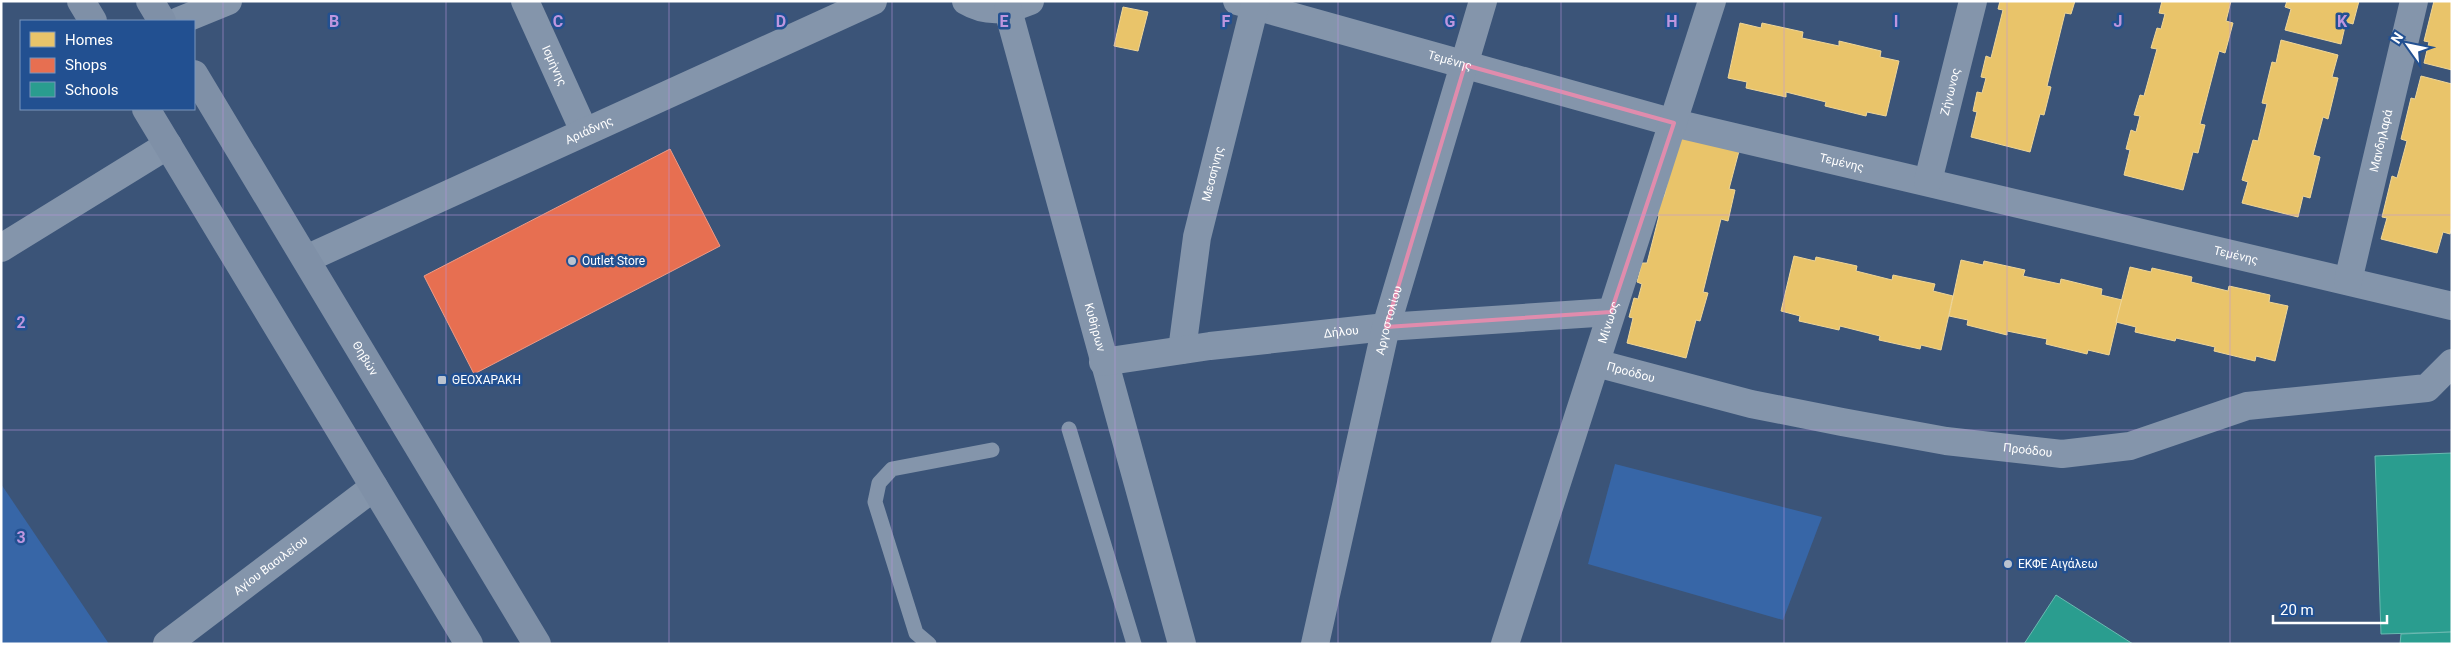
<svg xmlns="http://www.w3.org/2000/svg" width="2453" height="645" font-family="Roboto,sans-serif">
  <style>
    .green { fill: #3766a7 }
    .homes { fill: #e9c46a; stroke: #f0d697 }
    .shops { fill: #e76f51; stroke: #ee9a85 }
    .schools { fill: #2a9d8f; stroke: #6abab1 }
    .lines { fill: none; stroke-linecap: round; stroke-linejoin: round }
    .lane { stroke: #8495ab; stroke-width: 15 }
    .street { stroke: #8495ab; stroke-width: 28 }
    .secondary { stroke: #7f90a7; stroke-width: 28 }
    .marked { fill: none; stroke: #e08cad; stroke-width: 4; stroke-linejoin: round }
    .grid { fill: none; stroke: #bd96df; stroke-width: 1; stroke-opacity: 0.55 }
    .poi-dot { fill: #bac3d0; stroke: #225091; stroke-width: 2 }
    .labels { text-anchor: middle; stroke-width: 5; stroke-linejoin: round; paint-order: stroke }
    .street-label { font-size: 12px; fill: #fff; stroke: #225091 }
    .poi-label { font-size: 12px; fill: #fff; stroke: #225091; text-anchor: start }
    .grid-label { font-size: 16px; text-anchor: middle; font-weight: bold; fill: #bd96df; stroke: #225091; stroke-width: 5; stroke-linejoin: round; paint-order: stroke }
  </style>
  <rect width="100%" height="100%" fill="#3b5478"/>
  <!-- green -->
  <g class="green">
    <path d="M 1615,464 L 1822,517 L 1783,620 L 1588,564 Z"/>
    <path d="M 1,484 L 109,644 L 1,644 Z"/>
  </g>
  <!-- homes -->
  <g class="homes">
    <path d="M 2000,1 L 2075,1 L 2071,14 L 2065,13 L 2047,86 L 2051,87 L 2044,115 L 2040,114 L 2030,152 L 1971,137 L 1977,112 L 1973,111 L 1977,92 L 1982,93 L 1986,78 L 1981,77 L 1986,56 L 1991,58 L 2003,10 L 1998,9 Z"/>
    <path d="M 2162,1 L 2231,1 L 2226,21 L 2233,23 L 2225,53 L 2219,51 L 2200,124 L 2205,125 L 2198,153 L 2193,152 L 2183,190 L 2124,175 L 2130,150 L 2126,149 L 2131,130 L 2136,132 L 2140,116 L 2134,115 L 2140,95 L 2144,96 L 2157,49 L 2151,48 L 2157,28 L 2161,29 L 2165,14 L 2159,13 Z"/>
    <path d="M 2287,1 L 2359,1 L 2353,24 L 2346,22 L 2341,44 L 2285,30 L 2291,9 L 2285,7 Z"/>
    <path d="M 2434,1 L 2452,1 L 2452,70 L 2424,63 L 2429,42 L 2424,41 Z"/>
    <path d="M 1123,7 L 1148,12 L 1138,51 L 1114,46 Z"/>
    <path d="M 1740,23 L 1761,28 L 1762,23 L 1803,32 L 1802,38 L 1839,46 L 1839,41 L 1881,51 L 1880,57 L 1899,61 L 1886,116 L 1867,112 L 1866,116 L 1825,106 L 1826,102 L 1786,92 L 1786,97 L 1746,88 L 1747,82 L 1728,78 Z"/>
    <path d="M 2281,40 L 2338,55 L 2332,77 L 2338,78 L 2328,119 L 2323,117 L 2313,155 L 2320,157 L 2310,198 L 2303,196 L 2298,217 L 2242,203 L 2248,182 L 2242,180 L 2253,140 L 2258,141 L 2267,104 L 2262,103 L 2272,62 L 2276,63 Z"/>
    <path d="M 2421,76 L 2452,84 L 2452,226 L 2450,234 L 2443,232 L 2437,253 L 2381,239 L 2387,218 L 2382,217 L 2392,176 L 2397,178 L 2407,141 L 2401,139 L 2411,98 L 2415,99 Z"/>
    <path d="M 1679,135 L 1739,151 L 1729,189 L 1735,190 L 1728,221 L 1721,219 L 1703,292 L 1708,293 L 1700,321 L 1696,320 L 1686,358 L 1627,343 L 1633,318 L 1629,317 L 1634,298 L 1638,299 L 1642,284 L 1637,282 L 1642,263 L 1647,263 L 1659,216 L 1655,215 L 1659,196 L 1664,197 Z"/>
    <path d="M 1794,256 L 1815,261 L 1816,257 L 1857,266 L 1856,271 L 1892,280 L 1893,275 L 1935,284 L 1933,291 L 1953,296 L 1941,350 L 1921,345 L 1920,349 L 1879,340 L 1880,336 L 1840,326 L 1839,330 L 1799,321 L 1800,316 L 1781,311 Z"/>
    <path d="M 1961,260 L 1983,265 L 1984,261 L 2025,270 L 2023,276 L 2060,284 L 2061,279 L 2102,289 L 2101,295 L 2122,300 L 2109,355 L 2088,350 L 2087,354 L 2046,344 L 2047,339 L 2007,331 L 2007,335 L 1967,325 L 1968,320 L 1949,316 Z"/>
    <path d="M 2130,267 L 2151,272 L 2152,268 L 2192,277 L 2191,282 L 2228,291 L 2229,286 L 2270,295 L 2269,302 L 2288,306 L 2275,361 L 2256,356 L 2255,361 L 2214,351 L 2215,347 L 2176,338 L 2175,341 L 2135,332 L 2136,327 L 2116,322 Z"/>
  </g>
  <!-- shops -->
  <path class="shops" d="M 670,149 L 720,246 L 474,374 L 424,276 Z"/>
  <!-- schools -->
  <g class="schools">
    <path d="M 2452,453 L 2452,632 L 2381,634 L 2375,456 Z"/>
    <path d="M 2056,595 L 2133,644 L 2024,644 Z"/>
    <path d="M 2452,632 L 2452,644 L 2400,644 L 2401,634 Z"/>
  </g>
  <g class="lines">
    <!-- lane -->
    <g class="lane">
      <path d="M 1069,429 L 1134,644"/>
      <path d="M 929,644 L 916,633 L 875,502 L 879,483 L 892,469 L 992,450"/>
    </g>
    <!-- street -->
    <g class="street">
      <path id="s1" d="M 525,1 L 584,131"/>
      <path d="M 966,1 C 988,14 1008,10 1030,1"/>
      <path id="s2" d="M 1237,1 L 1674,123 L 2452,306"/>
      <path id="s3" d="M 1008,10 L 1182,644"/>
      <path d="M 179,21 L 228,1"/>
      <path id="s4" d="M 1928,181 L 1973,1"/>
      <path d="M 1,248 L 168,145"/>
      <path id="s5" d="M 306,259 L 873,1"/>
      <path id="s6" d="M 2348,281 L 2414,1"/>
      <path id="s7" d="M 1182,350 L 1197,237 L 1256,1"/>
      <path id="s8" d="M 1103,362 L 1210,346 L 1386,327 L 1611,312"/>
      <path id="s9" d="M 1596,363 L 1751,404 L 1842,422 L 1946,441 L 2062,454 L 2130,446 L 2247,406 L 2427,388 L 2452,363"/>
      <path id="s10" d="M 167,644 L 374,487"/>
      <path id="s11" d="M 1315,644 L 1386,327 L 1483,1"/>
      <path id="s12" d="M 1505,644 L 1712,1"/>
    </g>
    <!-- secondary -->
    <g class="secondary">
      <path d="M 81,1 L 93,21"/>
      <path d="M 150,1 L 162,21"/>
      <path id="s13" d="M 194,74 L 537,644"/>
      <path d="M 146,109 L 469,644"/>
    </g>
  </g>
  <!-- marked area -->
  <path class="marked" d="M 1465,65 L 1674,123 L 1611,312 L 1386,327 Z"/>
  <!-- grid -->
  <path class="grid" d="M 223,1 L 223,644M 446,1 L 446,644M 669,1 L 669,644M 892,1 L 892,644M 1115,1 L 1115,644M 1338,1 L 1338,644M 1561,1 L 1561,644M 1784,1 L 1784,644M 2007,1 L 2007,644M 2230,1 L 2230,644M 1,215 L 2452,215M 1,430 L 2452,430"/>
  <!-- markers -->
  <g class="poi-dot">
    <circle cx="572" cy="261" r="5"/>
    <rect x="437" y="375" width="10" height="10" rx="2.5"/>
    <circle cx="2008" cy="564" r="5"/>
  </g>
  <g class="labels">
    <!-- street labels -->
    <g class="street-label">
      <text dy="4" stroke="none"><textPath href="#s2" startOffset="221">Τεμένης</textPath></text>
      <text dy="4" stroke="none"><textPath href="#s1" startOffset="71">Ισμήνης</textPath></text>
      <text dy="4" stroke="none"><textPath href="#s4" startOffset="92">Ζήνωνος</textPath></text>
      <text dy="4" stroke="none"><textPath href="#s5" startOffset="311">Αριάδνης</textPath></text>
      <text dy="4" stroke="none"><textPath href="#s6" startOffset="144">Μανδηλαρά</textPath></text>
      <text dy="4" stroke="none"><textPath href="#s2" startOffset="626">Τεμένης</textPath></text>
      <text dy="4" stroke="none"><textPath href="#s7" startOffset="179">Μεσσήνης</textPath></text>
      <text dy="4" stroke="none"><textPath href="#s2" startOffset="1031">Τεμένης</textPath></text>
      <text dy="4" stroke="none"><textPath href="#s11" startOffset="332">Αργοστολίου</textPath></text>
      <text dy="4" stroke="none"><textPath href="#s12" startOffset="338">Μίνωος</textPath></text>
      <text dy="4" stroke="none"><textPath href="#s3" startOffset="329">Κυθήρων</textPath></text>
      <text dy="4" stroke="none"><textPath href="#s8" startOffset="240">Δήλου</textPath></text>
      <text dy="4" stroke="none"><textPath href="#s13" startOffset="332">Θηβών</textPath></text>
      <text dy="4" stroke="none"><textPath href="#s9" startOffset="36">Προόδου</textPath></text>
      <text dy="4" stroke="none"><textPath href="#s9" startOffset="441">Προόδου</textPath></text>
      <text dy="4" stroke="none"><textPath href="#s10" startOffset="130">Αγίου Βασιλείου</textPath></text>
    </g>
    <!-- poi labels -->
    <g class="poi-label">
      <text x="582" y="265">Outlet Store</text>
      <text x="452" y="384">ΘΕΟΧΑΡΑΚΗ</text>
      <text x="2018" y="568">ΕΚΦΕ Αιγάλεω</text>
    </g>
  </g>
  <g class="grid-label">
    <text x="334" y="27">B</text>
    <text x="558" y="27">C</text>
    <text x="781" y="27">D</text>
    <text x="1004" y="27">E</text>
    <text x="1226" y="27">F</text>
    <text x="1450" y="27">G</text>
    <text x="1672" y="27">H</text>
    <text x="1896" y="27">I</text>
    <text x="2118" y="27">J</text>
    <text x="2342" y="27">K</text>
    <text x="21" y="328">2</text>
    <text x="21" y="543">3</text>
  </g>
  <!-- border -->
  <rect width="2453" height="645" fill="none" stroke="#ffffff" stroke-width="5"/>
  <!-- legend -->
  <rect x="20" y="20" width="175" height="90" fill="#225091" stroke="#7a96bd"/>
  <rect x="30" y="32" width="25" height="15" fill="#e9c46a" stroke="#7a96bd"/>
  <text x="65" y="45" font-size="15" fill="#ffffff">Homes</text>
  <rect x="30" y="58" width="25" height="15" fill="#e76f51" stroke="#7a96bd"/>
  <text x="65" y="70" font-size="15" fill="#ffffff">Shops</text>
  <rect x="30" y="82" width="25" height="15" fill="#2a9d8f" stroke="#7a96bd"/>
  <text x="65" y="95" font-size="15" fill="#ffffff">Schools</text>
  <!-- north arrow -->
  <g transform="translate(2408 45) rotate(303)" stroke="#225091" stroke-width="4" paint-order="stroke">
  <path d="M0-4L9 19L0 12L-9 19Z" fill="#ffffff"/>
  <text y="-8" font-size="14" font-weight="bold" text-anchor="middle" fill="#ffffff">N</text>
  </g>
  <!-- scale -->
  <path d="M2273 615v8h114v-8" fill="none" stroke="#ffffff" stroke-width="2.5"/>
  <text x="2280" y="615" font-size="15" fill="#ffffff" stroke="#225091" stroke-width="4" paint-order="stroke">20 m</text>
</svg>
